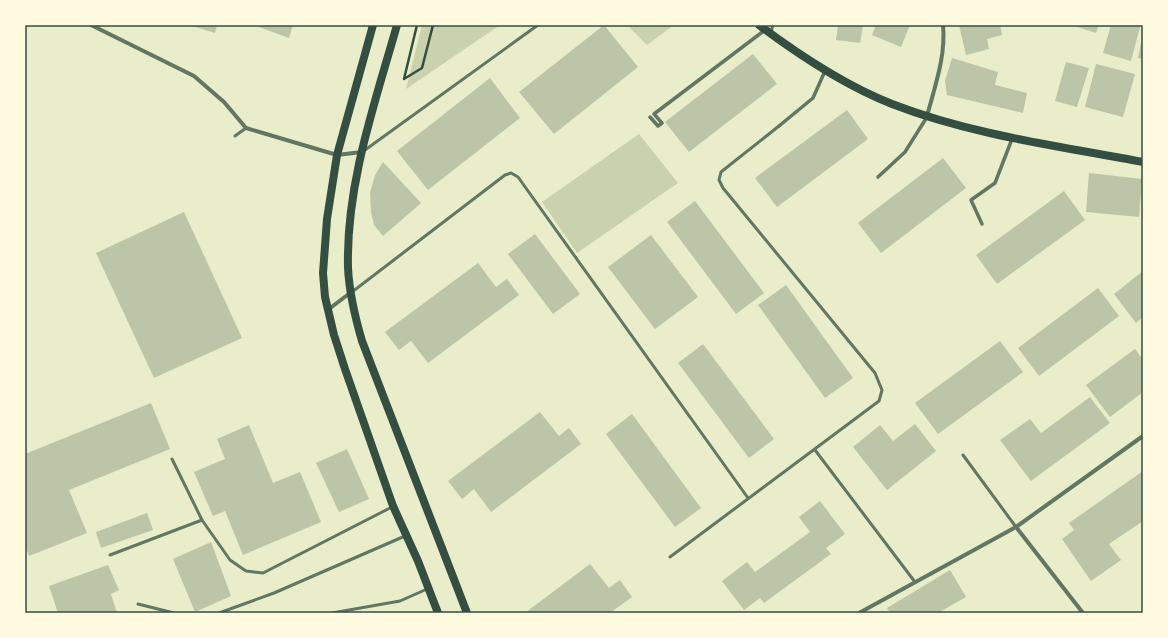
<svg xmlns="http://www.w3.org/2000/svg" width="1168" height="638" font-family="'IBM Plex Sans',sans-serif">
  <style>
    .green { fill: #cad2ad }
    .building { fill: #bcc5a7 }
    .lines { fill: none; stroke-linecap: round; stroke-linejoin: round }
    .path { stroke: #344e41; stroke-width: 2.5 }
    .service { stroke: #617663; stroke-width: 3 }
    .pedestrian { stroke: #617663; stroke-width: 3.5 }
    .minor { stroke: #617663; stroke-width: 4 }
    .secondary { stroke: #344e41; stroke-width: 8 }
    .neatline { fill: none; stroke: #344e41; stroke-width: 1.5 }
  </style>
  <rect width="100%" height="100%" fill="#e9edc9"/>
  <!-- green -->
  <g class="green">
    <path d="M 422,25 L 500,25 L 406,89 Z"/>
    <path d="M 627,25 L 674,25 L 647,45 Z"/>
    <path d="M 639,134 L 678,183 L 577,253 L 542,202 Z"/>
  </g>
  <!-- building -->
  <g class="building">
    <path d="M 189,25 L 217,25 L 215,33 Z"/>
    <path d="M 253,25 L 293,25 L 289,38 Z"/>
    <path d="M 604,25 L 638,67 L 554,134 L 519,92 Z"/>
    <path d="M 838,25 L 863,25 L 860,43 L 836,40 Z"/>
    <path d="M 876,25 L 910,25 L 901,47 L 872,35 Z"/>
    <path d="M 959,25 L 1000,25 L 1002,35 L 987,39 L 989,49 L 966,55 Z"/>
    <path d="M 1071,25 L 1099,25 L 1096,33 Z"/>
    <path d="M 1111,25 L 1131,25 L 1140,27 L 1131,61 L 1103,53 Z"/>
    <path d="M 1142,37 L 1143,37 L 1143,59 L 1138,58 Z"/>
    <path d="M 753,54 L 777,84 L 689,152 L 665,122 Z"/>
    <path d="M 952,58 L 998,72 L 995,85 L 1027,93 L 1023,113 L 947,95 L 945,81 Z"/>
    <path d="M 1066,62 L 1089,68 L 1077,107 L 1055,101 Z"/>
    <path d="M 1096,64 L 1135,74 L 1123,117 L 1085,107 Z"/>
    <path d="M 490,78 L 520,118 L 428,190 L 397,151 Z"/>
    <path d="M 847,110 L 868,139 L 777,207 L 755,178 Z"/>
    <path d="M 943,158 L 966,188 L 881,253 L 858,223 Z"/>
    <path d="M 383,162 L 421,203 L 383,236 L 374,225 L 371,212 L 370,193 L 375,175 Z"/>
    <path d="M 1089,173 L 1142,179 L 1139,217 L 1086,212 Z"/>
    <path d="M 1064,191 L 1085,220 L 997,284 L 976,255 Z"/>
    <path d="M 695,201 L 764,293 L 736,314 L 667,222 Z"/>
    <path d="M 184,212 L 242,338 L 154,378 L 96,253 Z"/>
    <path d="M 535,234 L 580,294 L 553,314 L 508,254 Z"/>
    <path d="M 651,235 L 698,297 L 655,329 L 608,267 Z"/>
    <path d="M 478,263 L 496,287 L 507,279 L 519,295 L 428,363 L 411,341 L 399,350 L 385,332 Z"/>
    <path d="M 1143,271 L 1143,317 L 1136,323 L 1114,294 Z"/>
    <path d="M 786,285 L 853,378 L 825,398 L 758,305 Z"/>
    <path d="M 1098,288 L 1119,316 L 1039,376 L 1018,348 Z"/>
    <path d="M 1000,341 L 1023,372 L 938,434 L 915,403 Z"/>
    <path d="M 703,344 L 774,439 L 749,458 L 678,363 Z"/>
    <path d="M 1135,349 L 1143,360 L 1143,392 L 1110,417 L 1086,385 Z"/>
    <path d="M 1090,397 L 1110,423 L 1031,481 L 1000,440 L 1030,419 L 1041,433 Z"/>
    <path d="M 151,403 L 170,449 L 69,490 L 87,533 L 29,556 L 25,546 L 25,454 Z"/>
    <path d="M 540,412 L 559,436 L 569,428 L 581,444 L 491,512 L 474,489 L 462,499 L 448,481 Z"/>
    <path d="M 632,414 L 701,508 L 675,527 L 606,434 Z"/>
    <path d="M 915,424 L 936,451 L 887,490 L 853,447 L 880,425 L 893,441 Z"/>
    <path d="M 249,425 L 273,483 L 300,472 L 321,522 L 243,555 L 225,511 L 213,516 L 194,472 L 225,459 L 217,439 Z"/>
    <path d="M 347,449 L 369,499 L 339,512 L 316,463 Z"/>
    <path d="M 1143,471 L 1143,521 L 1109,544 L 1121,560 L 1091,581 L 1062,539 L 1074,530 L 1069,523 Z"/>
    <path d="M 820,501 L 845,534 L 826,548 L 831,554 L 764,603 L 760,598 L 744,610 L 722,581 L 747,562 L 755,572 L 810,532 L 799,517 Z"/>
    <path d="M 147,513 L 153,530 L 101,548 L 96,532 Z"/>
    <path d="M 211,542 L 231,596 L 195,612 L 173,559 Z"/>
    <path d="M 590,564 L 609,588 L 620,580 L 632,597 L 610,613 L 525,613 Z"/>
    <path d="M 108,565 L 119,590 L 111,594 L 117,613 L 58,613 L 49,586 Z"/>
    <path d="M 950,570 L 966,597 L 938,613 L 890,613 L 887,608 Z"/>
  </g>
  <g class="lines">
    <!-- path -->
    <path class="path" d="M 417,25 L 404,79 L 422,68 L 433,25"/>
    <!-- service -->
    <g class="service">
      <path d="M 771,32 L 773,25"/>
      <path d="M 235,136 L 246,128"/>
      <path d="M 365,150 L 538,25"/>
      <path d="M 352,292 L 505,175 L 511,173 L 518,177 L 748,498"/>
      <path d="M 815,450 L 915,582"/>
      <path d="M 963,455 L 1016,527"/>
      <path d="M 172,459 L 202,520 L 230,560 L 246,571 L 263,573 L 392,507"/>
      <path d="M 110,555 L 202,520"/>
      <path d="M 670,557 L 879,401 L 882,390 L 875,373 L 723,188 L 719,180 L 721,172 L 779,126"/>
      <path d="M 138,604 L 174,613"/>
      <path d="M 219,613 L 274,593 L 405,536"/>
      <path d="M 332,613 L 400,601 L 427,589"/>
    </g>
    <!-- pedestrian -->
    <g class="pedestrian">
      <path d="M 650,117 L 658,126 L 662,123 L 654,114 L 765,30"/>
      <path d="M 779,126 L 813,98 L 825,71"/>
      <path d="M 878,177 L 905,152 L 927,117"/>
      <path d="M 982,224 L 971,200 L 995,183 L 1012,139"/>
    </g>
    <!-- minor -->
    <g class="minor">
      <path d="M 91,25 L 194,76 L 224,102 L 246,128 L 337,155 L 362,152"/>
      <path d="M 927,116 C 935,86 946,56 943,25"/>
      <path d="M 329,309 L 350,293"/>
      <path d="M 1016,527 L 1083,613"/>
      <path d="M 859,613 L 1016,527 L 1143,436"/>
    </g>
    <!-- secondary -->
    <g class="secondary">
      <path d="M 373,25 L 337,155 L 327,219 L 323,273 L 325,297 L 334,335 L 345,369 L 393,506 L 418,561 L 438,613"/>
      <path d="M 397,25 C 375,103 346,184 348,267 C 349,292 355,317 362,341 L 467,613"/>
      <path d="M 759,25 C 799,55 844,85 892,104 C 972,135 1059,146 1143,162"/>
    </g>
  </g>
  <!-- border -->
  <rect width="1168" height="638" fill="none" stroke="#fefae0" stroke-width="52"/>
  <rect x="26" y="26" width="1116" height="586" class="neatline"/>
</svg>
